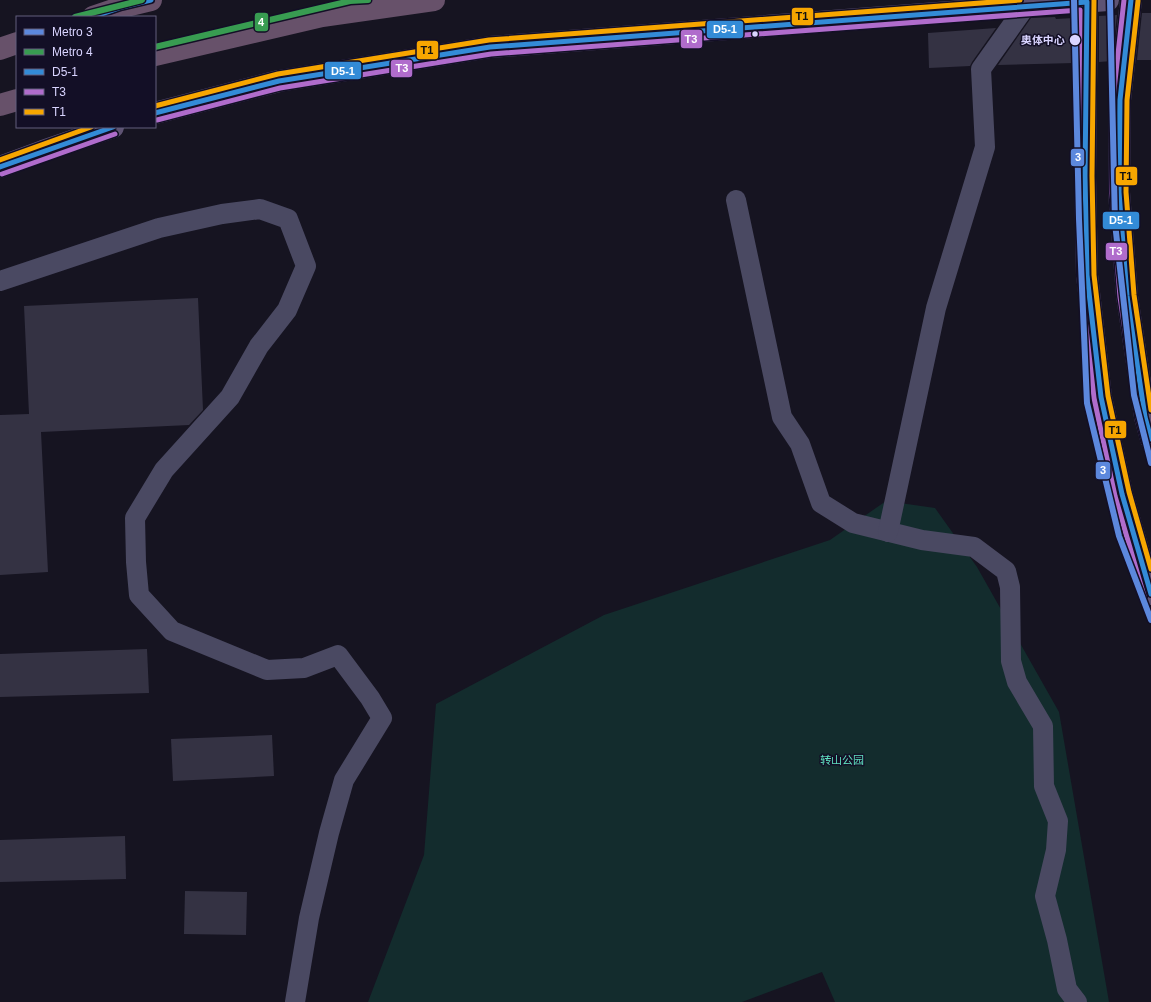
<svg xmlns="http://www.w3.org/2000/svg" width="1151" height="1002" font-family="Arial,'Noto Sans SC',sans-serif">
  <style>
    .green { fill: #132c2d }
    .building { fill: #343243 }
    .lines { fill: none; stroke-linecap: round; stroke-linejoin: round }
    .minor { stroke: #4a4962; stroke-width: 20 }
    .major { stroke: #5e5373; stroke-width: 22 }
    .highway { stroke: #67516a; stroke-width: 22 }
    .bus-1-casing { stroke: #130f26; stroke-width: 8 }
    .bus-2-casing { stroke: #130f26; stroke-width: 8 }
    .bus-3-casing { stroke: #130f26; stroke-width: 8 }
    .bus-1 { stroke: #338bd7; stroke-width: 5 }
    .bus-2 { stroke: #b06ccc; stroke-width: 5 }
    .bus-3 { stroke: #f7a600; stroke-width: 5 }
    .metro-1-casing { stroke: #130f26; stroke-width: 9 }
    .metro-2-casing { stroke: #130f26; stroke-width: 9 }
    .metro-1 { stroke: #5c88dd; stroke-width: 6 }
    .metro-2 { stroke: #389c51; stroke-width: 6 }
    .bus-dot { fill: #d9d4ff; stroke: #130f26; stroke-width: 1.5 }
    .labels { text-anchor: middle; stroke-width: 3; stroke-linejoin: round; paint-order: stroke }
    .stop-label { font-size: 11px; font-weight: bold; fill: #d9d4ff; stroke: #130f26; text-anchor: end }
    .park-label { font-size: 11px; fill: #5fe0c0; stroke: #130f26 }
    .line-badge { stroke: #130f26; stroke-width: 1.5 }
    .badge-label { font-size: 11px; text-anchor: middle; font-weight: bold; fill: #fff }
    .pale-badge-label { font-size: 11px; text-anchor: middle; font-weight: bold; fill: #111 }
  </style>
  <rect width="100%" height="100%" fill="#161421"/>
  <!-- green -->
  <path class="green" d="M 886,501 L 935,508 L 977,567 L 1059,712 L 1109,1002 L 835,1002 L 822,972 L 742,1002 L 368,1002 L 424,855 L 436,704 L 604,615 L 830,540 Z"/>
  <!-- building -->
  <g class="building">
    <path d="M 1142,13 L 1151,13 L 1151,60 L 1137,60 Z"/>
    <path d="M 1117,15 L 1112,61 L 1099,62 L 1099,16 Z"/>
    <path d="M 1055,17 L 1056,19 L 1074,18 L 1074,63 L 998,65 L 1031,18 Z"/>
    <path d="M 996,28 L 972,62 L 970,66 L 929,68 L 928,33 Z"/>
    <path d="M 198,298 L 203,410 L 189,425 L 41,432 L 48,572 L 0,575 L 0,415 L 29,414 L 24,306 Z"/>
    <path d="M 147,649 L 149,693 L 0,697 L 0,654 Z"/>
    <path d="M 272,735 L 274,776 L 173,781 L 171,739 Z"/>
    <path d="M 125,836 L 126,879 L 0,882 L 0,840 Z"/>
    <path d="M 185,891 L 247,892 L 246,935 L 184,934 Z"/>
  </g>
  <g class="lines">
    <!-- minor -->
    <g class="minor">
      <path d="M 736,200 L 782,417 L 800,444 L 821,503 L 853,523 L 922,540 L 974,547 L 1006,571 L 1010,587 L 1011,661 L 1017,682 L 1043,726 L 1044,786 L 1058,821 L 1056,850 L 1045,896 L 1057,940 L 1067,989 L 1077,1002"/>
      <path d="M 0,281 L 159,228 L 222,214 L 260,209 L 288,219 L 306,266 L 287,310 L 259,346 L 230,397 L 164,470 L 135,518 L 136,562 L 139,595 L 172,631 L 267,670 L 304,668 L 338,655 L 370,698 L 382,718 L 344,780 L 329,833 L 309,918 L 295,1002"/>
      <path d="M 888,532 L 936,308 L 985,147 L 981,69 L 1025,7"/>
    </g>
    <!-- major -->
    <g class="major">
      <path d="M 1087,0 L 1085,176 L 1087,275 L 1101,397 L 1122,494 L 1151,594"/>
      <path d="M 1131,0 L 1120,100 L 1119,192 L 1127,296 L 1145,417 L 1151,439"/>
      <path d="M 155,113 L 279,81 L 490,47 L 1108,0"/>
      <path d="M 0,167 L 43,151 L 113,127"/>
    </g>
    <!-- highway -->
    <g class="highway">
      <path d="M 93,17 L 122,7 L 151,0"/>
      <path d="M 0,49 L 17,43"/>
      <path d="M 155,55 L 322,16 L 434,0"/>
      <path d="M 0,105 L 17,100"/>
    </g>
    <defs>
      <g id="bus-1">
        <path d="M 1131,0 L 1120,100 L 1119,192 L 1127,296 L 1145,417 L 1151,439"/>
        <path d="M 93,17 L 122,7 L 151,0"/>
        <path d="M 155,113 L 279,81 L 490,47 L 1087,2 L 1085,176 L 1087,275 L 1101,397 L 1122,494 L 1151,594"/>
        <path d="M 0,167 L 113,127"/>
      </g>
      <g id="bus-2">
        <path d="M 1124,0 L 1113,99 L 1112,193 L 1120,297 L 1138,418 L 1144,441"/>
        <path d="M 157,120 L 280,88 L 491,54 L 1080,10 L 1078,176 L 1080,276 L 1094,398 L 1115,496 L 1144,596"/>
        <path d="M 2,174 L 115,134"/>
      </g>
      <g id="bus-3">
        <path d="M 1094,0 L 1092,176 L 1094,275 L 1108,396 L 1129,492 L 1151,569"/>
        <path d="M 1138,1 L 1127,100 L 1126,192 L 1134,295 L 1151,410"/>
        <path d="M 155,106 L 278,74 L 489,40 L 1020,0"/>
        <path d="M 0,160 L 91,127"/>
      </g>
    </defs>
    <!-- bus-1 casing -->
    <use href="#bus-1" class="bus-1-casing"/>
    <!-- bus-2 casing -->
    <use href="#bus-2" class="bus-2-casing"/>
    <!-- bus-3 casing -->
    <use href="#bus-3" class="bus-3-casing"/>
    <!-- bus-1 -->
    <use href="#bus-1" class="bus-1"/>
    <!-- bus-2 -->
    <use href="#bus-2" class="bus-2"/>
    <!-- bus-3 -->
    <use href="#bus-3" class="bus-3"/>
    <defs>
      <g id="metro-1">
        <path d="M 1074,0 L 1079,219 L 1087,403 L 1119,536 L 1151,620"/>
        <path d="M 1110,0 L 1115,223 L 1134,395 L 1151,463"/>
      </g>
      <g id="metro-2">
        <path d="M 75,17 L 142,0"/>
        <path d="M 155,47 L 350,1 L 368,0"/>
      </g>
    </defs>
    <!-- metro-1 casing -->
    <use href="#metro-1" class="metro-1-casing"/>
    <!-- metro-2 casing -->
    <use href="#metro-2" class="metro-2-casing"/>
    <!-- metro-1 -->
    <use href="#metro-1" class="metro-1"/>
    <!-- metro-2 -->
    <use href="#metro-2" class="metro-2"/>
  </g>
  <!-- markers -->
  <g class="bus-dot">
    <circle cx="755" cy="34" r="3.5"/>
    <circle cx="1075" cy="40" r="6"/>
  </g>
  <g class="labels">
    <!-- stop labels -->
    <g class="stop-label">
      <text x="1065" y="44">奥体中心</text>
    </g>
    <!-- park labels -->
    <g class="park-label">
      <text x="842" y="764">转山公园</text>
    </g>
  </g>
  <g class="line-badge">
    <rect x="791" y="7" width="23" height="19" rx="4" fill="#f7a600"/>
    <rect x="254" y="12" width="15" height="20" rx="4" fill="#389c51"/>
    <rect x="706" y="20" width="38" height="19" rx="4" fill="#338bd7"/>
    <rect x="680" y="29" width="23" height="20" rx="4" fill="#b06ccc"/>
    <rect x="416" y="40" width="23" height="20" rx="4" fill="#f7a600"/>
    <rect x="390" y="59" width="23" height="19" rx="4" fill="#b06ccc"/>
    <rect x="324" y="61" width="38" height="19" rx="4" fill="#338bd7"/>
    <rect x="1070" y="148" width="15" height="19" rx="4" fill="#5c88dd"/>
    <rect x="1115" y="166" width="23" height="20" rx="4" fill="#f7a600"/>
    <rect x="1102" y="211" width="38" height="19" rx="4" fill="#338bd7"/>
    <rect x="1105" y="242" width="23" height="19" rx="4" fill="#b06ccc"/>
    <rect x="1104" y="420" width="23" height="19" rx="4" fill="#f7a600"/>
    <rect x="1095" y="461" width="16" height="19" rx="4" fill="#5c88dd"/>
  </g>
  <g class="badge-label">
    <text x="261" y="26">4</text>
    <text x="725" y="33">D5-1</text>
    <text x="691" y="43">T3</text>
    <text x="402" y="72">T3</text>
    <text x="343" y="75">D5-1</text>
    <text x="1078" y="161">3</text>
    <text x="1121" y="224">D5-1</text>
    <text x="1116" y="255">T3</text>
    <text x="1103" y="474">3</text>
  </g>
  <g class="pale-badge-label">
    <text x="802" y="20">T1</text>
    <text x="427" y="54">T1</text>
    <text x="1126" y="180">T1</text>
    <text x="1115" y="434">T1</text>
  </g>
  <!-- legend -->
  <rect x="16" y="16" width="140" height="112" fill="#130f26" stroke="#625e7d"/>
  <rect x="24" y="29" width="20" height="6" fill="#5c88dd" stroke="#625e7d"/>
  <text x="52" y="36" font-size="12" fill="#d9d4ff">Metro 3</text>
  <rect x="24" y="49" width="20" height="6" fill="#389c51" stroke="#625e7d"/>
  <text x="52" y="56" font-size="12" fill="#d9d4ff">Metro 4</text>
  <rect x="24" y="69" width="20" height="6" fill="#338bd7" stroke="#625e7d"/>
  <text x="52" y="76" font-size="12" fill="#d9d4ff">D5-1</text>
  <rect x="24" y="89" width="20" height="6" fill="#b06ccc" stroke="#625e7d"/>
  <text x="52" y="96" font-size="12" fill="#d9d4ff">T3</text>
  <rect x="24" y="109" width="20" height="6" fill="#f7a600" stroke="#625e7d"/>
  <text x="52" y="116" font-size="12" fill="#d9d4ff">T1</text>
</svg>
